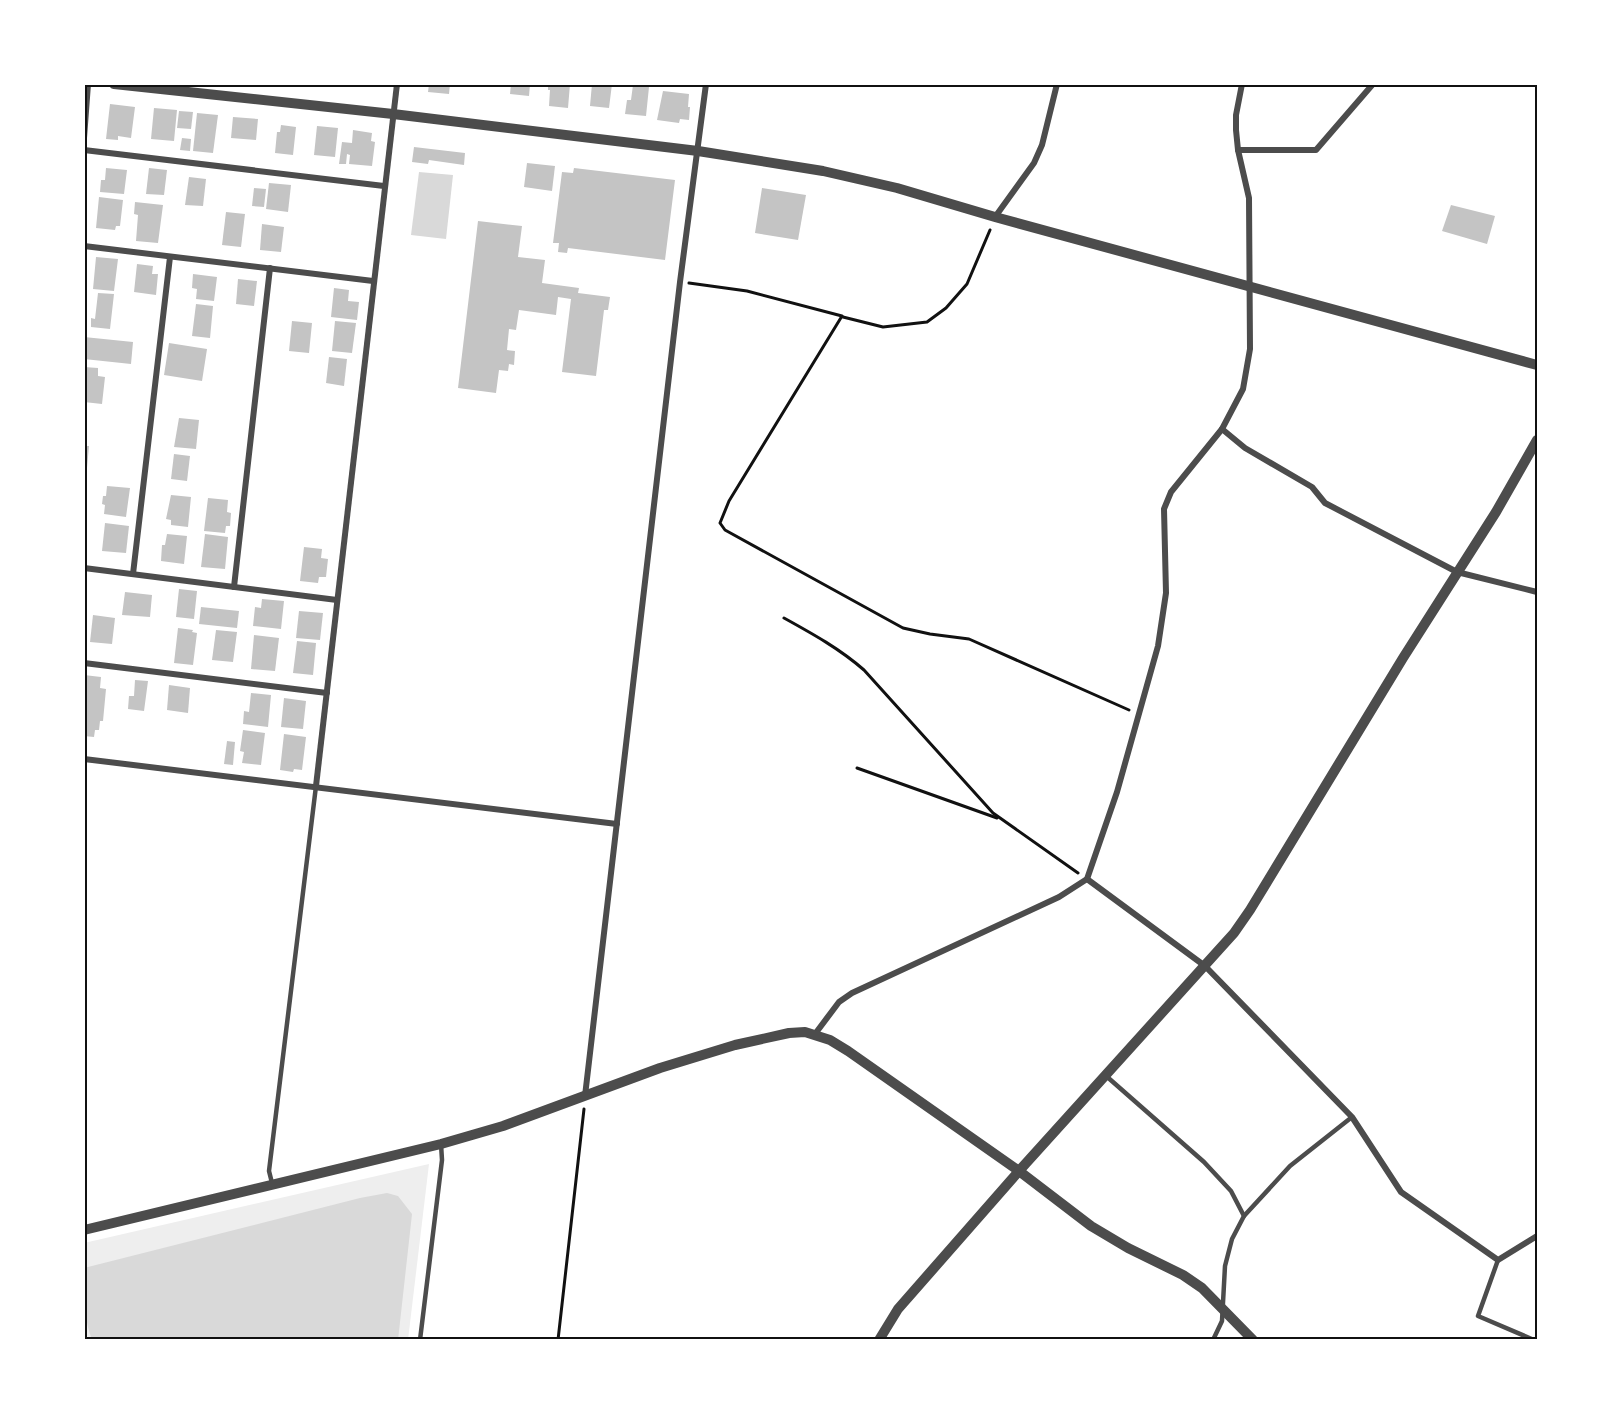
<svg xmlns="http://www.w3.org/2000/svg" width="1621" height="1424" font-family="Overpass,sans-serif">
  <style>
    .green { fill: #eee }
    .water { fill: #d9d9d9 }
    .building { fill: #c4c4c4 }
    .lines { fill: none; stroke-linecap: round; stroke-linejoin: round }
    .path { stroke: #111; stroke-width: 3 }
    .service { stroke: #4c4c4c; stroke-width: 4.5 }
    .minor { stroke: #4c4c4c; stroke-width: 6 }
    .tertiary { stroke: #4c4c4c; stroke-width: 10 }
    .neatline { fill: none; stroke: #111; stroke-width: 2 }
  </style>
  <rect width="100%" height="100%" fill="#fff"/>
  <!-- green -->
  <path class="green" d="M 429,1164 L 408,1340 L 89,1340 L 84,1329 L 84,1243 Z"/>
  <!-- water -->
  <g class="water">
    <path d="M 419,172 L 453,175 L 446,239 L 411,235 Z"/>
    <path d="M 387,1193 L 398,1196 L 412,1214 L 398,1340 L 92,1340 C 83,1316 84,1294 84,1268 L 360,1198 Z"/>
  </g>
  <!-- building -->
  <g class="building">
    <path d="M 429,84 L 450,84 L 449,94 L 428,92 Z"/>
    <path d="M 511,84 L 530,84 L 529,96 L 510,94 Z"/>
    <path d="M 548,84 L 570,84 L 568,108 L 549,106 L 550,90 L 548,90 Z"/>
    <path d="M 592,84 L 612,84 L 609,108 L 590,106 Z"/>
    <path d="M 633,85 L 649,87 L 646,116 L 625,114 L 627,100 L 631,100 Z"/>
    <path d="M 663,91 L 689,94 L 688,107 L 690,107 L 689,120 L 680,119 L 679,123 L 657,120 Z"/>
    <path d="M 110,104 L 135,107 L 131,138 L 118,136 L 118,140 L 106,139 Z"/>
    <path d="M 154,108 L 177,110 L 174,141 L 151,139 Z"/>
    <path d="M 179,111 L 193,112 L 191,129 L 177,128 Z"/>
    <path d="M 197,113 L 218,115 L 213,153 L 193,151 Z"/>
    <path d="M 233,117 L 258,119 L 256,140 L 231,138 Z"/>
    <path d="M 281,125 L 296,127 L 293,155 L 275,153 L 277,132 L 280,132 Z"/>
    <path d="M 317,126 L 338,128 L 335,157 L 314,155 Z"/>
    <path d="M 353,130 L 372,133 L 371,141 L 375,142 L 372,166 L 349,164 L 350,155 L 347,154 L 346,164 L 339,164 L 342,142 L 352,143 Z"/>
    <path d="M 182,138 L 191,139 L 190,151 L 180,150 Z"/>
    <path d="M 414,147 L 465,153 L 464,165 L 429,160 L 428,164 L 412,162 Z"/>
    <path d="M 527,163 L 555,166 L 552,191 L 524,187 Z"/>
    <path d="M 106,168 L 127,170 L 124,194 L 100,192 L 101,180 L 105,180 Z"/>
    <path d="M 149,168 L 167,170 L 164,195 L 146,194 Z"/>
    <path d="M 574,168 L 675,180 L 665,260 L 568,248 L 567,253 L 558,252 L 559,243 L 553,243 L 562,172 L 573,173 Z"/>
    <path d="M 189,177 L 206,179 L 203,206 L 185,205 Z"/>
    <path d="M 269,183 L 291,185 L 288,212 L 266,209 Z"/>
    <path d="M 254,188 L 266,189 L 264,207 L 252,206 Z"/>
    <path d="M 762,188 L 806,195 L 798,240 L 755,233 Z"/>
    <path d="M 99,197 L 123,200 L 120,226 L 116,226 L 115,230 L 96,228 Z"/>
    <path d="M 135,202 L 163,205 L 158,243 L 136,241 L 138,215 L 134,214 Z"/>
    <path d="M 1451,205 L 1495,216 L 1487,244 L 1442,231 Z"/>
    <path d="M 226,212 L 245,214 L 241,247 L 222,245 Z"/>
    <path d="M 478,221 L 522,226 L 518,257 L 545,260 L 542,283 L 579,288 L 578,293 L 610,297 L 608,310 L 604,310 L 596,376 L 562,372 L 571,299 L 558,297 L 556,315 L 519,310 L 516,330 L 509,329 L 507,350 L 515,351 L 514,365 L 509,364 L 508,371 L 499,370 L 496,393 L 458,388 Z"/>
    <path d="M 262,224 L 284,227 L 281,252 L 260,250 Z"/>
    <path d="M 96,257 L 118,259 L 114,291 L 93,289 Z"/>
    <path d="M 137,264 L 153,266 L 152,274 L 158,274 L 156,295 L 134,292 Z"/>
    <path d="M 193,274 L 217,277 L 214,301 L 196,299 L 197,289 L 192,288 Z"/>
    <path d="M 238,279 L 257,281 L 254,306 L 236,304 Z"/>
    <path d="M 334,288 L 349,290 L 348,301 L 359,302 L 357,320 L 331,317 Z"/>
    <path d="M 98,293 L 114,294 L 110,329 L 91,327 L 91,318 L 95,319 Z"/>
    <path d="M 196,304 L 213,306 L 210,338 L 192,336 Z"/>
    <path d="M 292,321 L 312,323 L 309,353 L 289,351 Z"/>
    <path d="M 335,321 L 356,323 L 352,353 L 332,351 Z"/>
    <path d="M 84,337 L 133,342 L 131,364 L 84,359 Z"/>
    <path d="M 169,343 L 207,349 L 202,381 L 164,375 Z"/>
    <path d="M 329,357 L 347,359 L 344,386 L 326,383 Z"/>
    <path d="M 84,367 L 98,368 L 98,376 L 105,377 L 102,404 L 84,402 Z"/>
    <path d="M 179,418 L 199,420 L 196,449 L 174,447 Z"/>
    <path d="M 84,446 L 89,446 L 86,479 L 84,479 Z"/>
    <path d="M 174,454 L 190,456 L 187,481 L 171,479 Z"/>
    <path d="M 107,486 L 130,488 L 126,517 L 104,514 L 105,505 L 102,504 L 103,496 L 106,496 Z"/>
    <path d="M 171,495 L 191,497 L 188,527 L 171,525 L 171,520 L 166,519 Z"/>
    <path d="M 208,498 L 228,500 L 227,512 L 231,513 L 230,526 L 226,526 L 225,533 L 204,531 Z"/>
    <path d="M 105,523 L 129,526 L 126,553 L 102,551 Z"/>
    <path d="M 167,534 L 187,536 L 184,564 L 161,561 L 162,545 L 165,545 Z"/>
    <path d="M 205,534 L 228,537 L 225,569 L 201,567 Z"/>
    <path d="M 304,547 L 322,549 L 321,558 L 328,559 L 326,577 L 319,577 L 318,583 L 300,581 Z"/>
    <path d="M 179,589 L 197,591 L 194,619 L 176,617 Z"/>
    <path d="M 125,592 L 152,595 L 150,617 L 122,615 Z"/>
    <path d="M 262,599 L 284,601 L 281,629 L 253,626 L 255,607 L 261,608 Z"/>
    <path d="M 201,607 L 239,611 L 237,628 L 199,624 Z"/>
    <path d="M 299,611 L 323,613 L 320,640 L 296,638 Z"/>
    <path d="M 93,615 L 115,618 L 112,644 L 90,642 Z"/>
    <path d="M 178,628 L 193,630 L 192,632 L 197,633 L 193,665 L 174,663 Z"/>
    <path d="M 216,630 L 237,632 L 233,662 L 212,660 Z"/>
    <path d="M 254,635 L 279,638 L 275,671 L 251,669 Z"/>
    <path d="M 297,641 L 316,643 L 313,675 L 293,673 Z"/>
    <path d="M 84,675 L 101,677 L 100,688 L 106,689 L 103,721 L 100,721 L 99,730 L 95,730 L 94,737 L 84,736 Z"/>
    <path d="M 135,680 L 148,681 L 144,711 L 128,709 L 129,696 L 134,696 Z"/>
    <path d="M 169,685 L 190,688 L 188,713 L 167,710 Z"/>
    <path d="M 251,693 L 271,695 L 268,727 L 243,724 L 244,711 L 249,712 Z"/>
    <path d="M 284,698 L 306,701 L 303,729 L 281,727 Z"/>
    <path d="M 243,730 L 265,733 L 261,765 L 242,763 L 244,752 L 240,751 Z"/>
    <path d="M 284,734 L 306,737 L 302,770 L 294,769 L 293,772 L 280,770 Z"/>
    <path d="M 227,741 L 235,742 L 233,765 L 224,764 Z"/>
  </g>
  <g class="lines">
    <!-- path -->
    <g class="path">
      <path d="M 689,283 L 747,291 L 842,316 L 729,501 L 720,523 L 725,530 L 903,628 L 930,634 L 969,639 L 1129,710"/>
      <path d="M 843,317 L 883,327 L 927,322 L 946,308 L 967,284 L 990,230"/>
      <path d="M 784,618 C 813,634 840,649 864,670 L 993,813 L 1078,873"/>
      <path d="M 857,768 L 997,818"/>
      <path d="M 558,1340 L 584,1109"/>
    </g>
    <!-- service -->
    <g class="service">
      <path d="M 1105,1075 L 1204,1162 L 1231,1191 L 1244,1216 L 1232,1239 L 1225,1266 L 1222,1321 L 1213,1340"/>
      <path d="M 272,1183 L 269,1171 L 316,786"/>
      <path d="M 1244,1216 L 1290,1166 L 1352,1117"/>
      <path d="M 1498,1260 L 1478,1316 L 1534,1340"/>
      <path d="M 420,1340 L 442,1160 L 441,1144"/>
    </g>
    <!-- minor -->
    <g class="minor">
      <path d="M 84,138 L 88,84"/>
      <path d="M 84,150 L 384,186"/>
      <path d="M 1238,150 L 1316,150 L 1373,84"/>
      <path d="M 995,217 L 1034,163 L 1042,145 L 1057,84"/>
      <path d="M 84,246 L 373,281"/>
      <path d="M 1222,429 L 1245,448 L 1312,487 L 1325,503 L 1457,572 L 1537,592"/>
      <path d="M 84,568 L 337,600"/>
      <path d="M 133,574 L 170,257"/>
      <path d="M 234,587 L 270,268"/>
      <path d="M 84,663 L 327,693"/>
      <path d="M 84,759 L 617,824"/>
      <path d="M 316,786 L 397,84"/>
      <path d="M 1087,879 L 1205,966 L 1352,1117 L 1401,1192 L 1498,1260 L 1537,1236"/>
      <path d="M 815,1034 L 839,1002 L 852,993 L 1059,897 L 1087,879 L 1117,792 L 1158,646 L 1166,593 L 1164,509 L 1171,492 L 1222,429 L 1243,389 L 1250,349 L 1249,198 L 1238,150 L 1236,130 L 1236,115 L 1242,84"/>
      <path d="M 585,1096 L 680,282 L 706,84"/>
    </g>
    <!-- tertiary -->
    <g class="tertiary">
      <path d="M 114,84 L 393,114 L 698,151 L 823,171 L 897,188 L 995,217 L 1537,365"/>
      <path d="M 84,1230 L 441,1144 L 503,1126 L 660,1068 L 735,1045 L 789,1033 L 805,1032 L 830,1040 L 848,1051 L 1019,1171 L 1091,1226 L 1128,1248 L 1183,1275 L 1202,1288 L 1253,1340"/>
      <path d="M 879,1340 L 898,1309 L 1019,1171 L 1234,933 L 1250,910 L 1403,658 L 1496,512 L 1537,440"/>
    </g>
  </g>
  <!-- border -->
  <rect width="1621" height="1424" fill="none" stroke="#ffffff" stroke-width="171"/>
  <rect x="86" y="86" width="1450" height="1252" class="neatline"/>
</svg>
